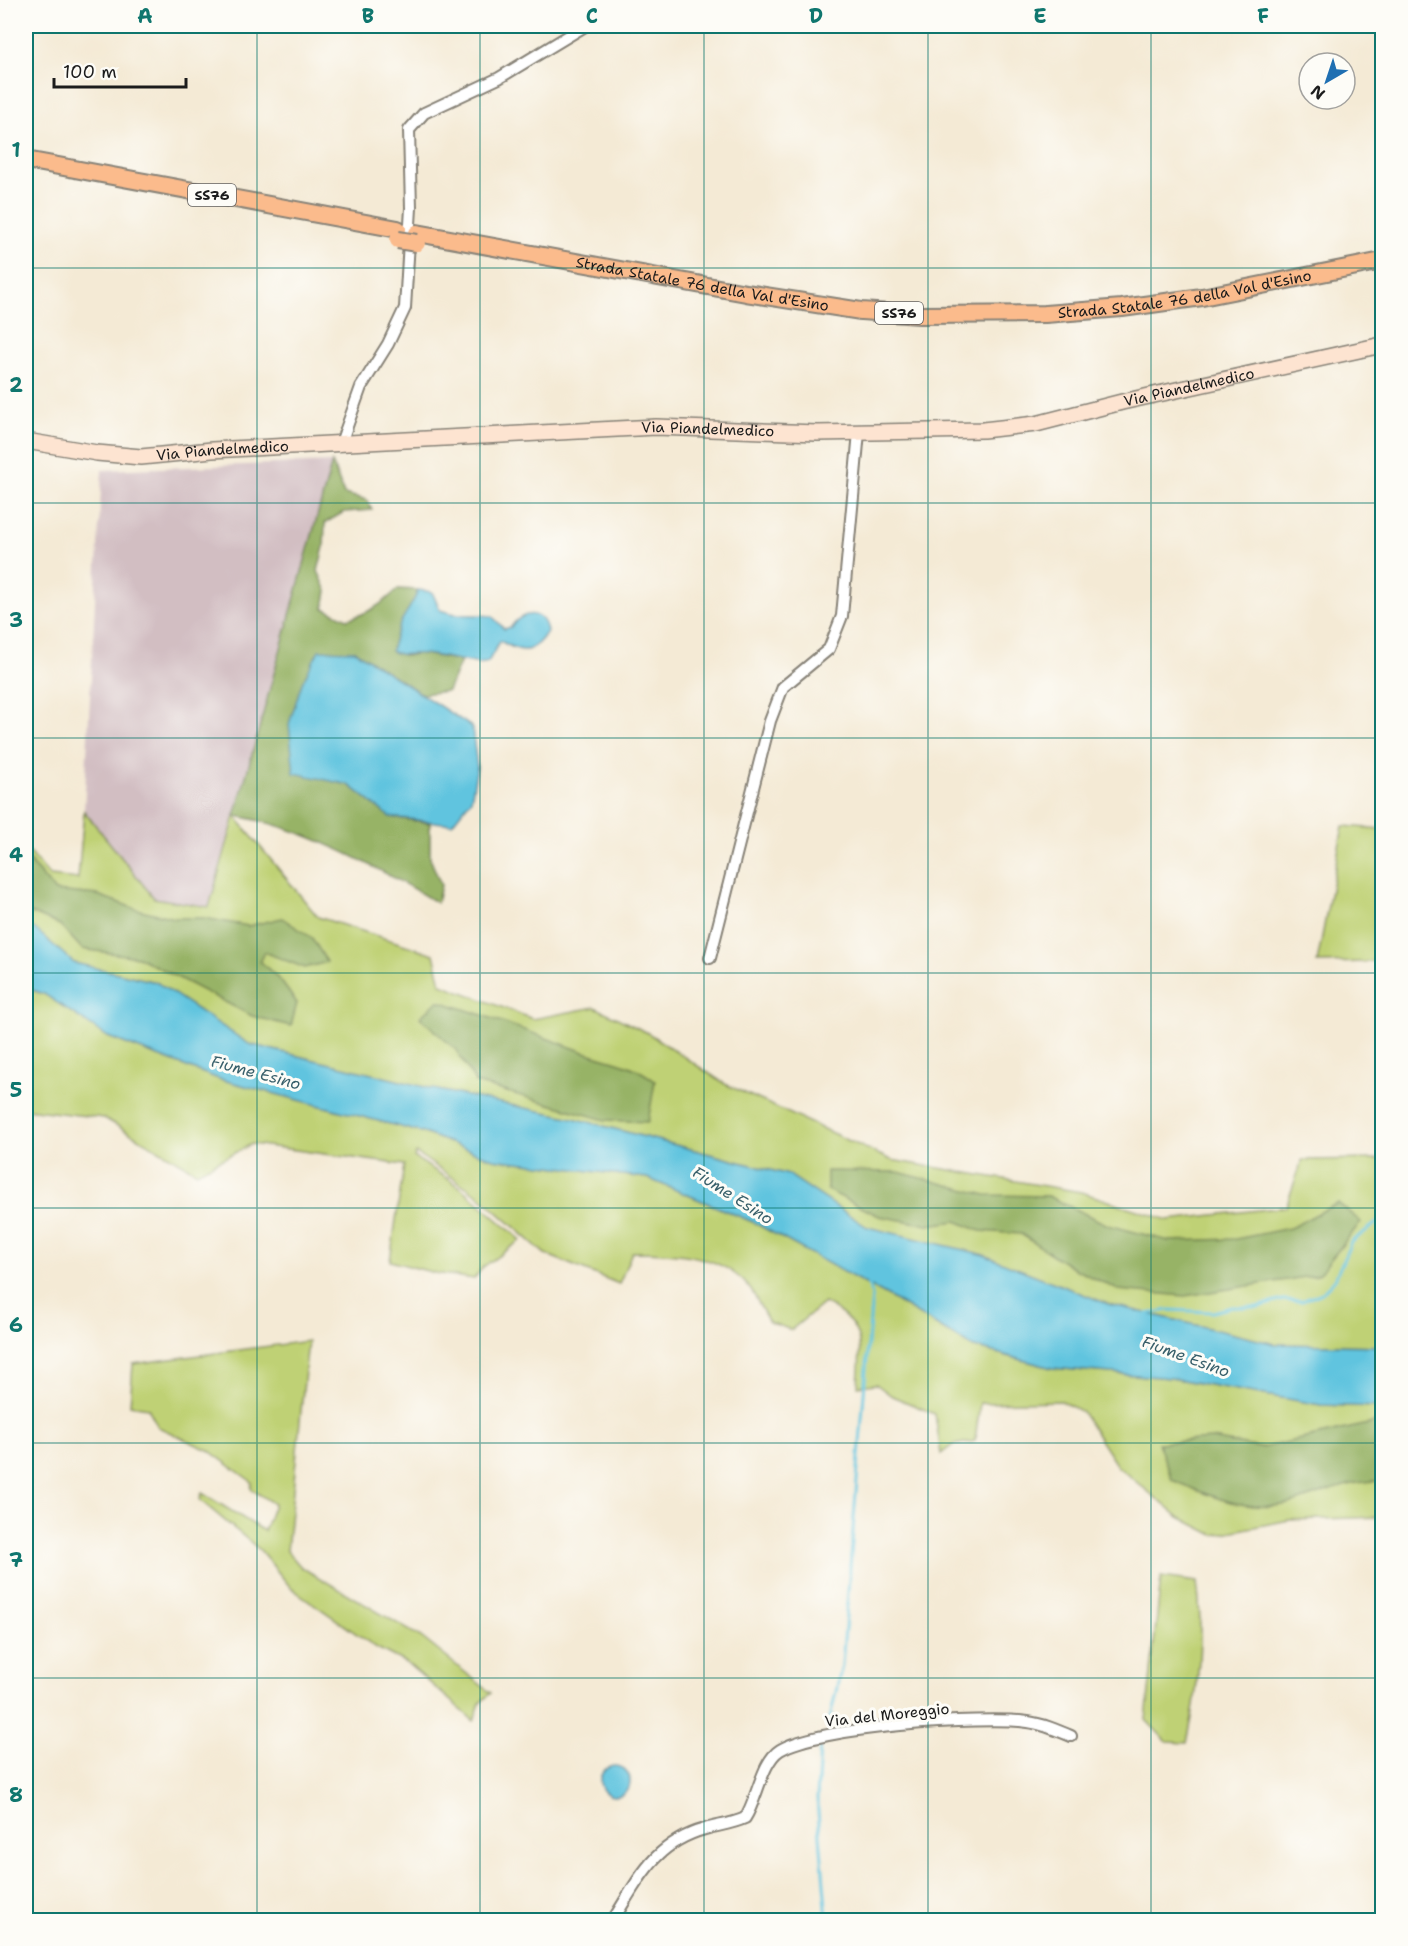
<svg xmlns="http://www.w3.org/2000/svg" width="1408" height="1946" font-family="'Shantell Sans',sans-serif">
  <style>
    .industrial { fill: #d2bec2 }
    .green { fill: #bfd174; stroke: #6e7648; stroke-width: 1.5 }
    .forest { fill: #97b366; stroke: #5a6841; stroke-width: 1.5 }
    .water { fill: #61c4df; stroke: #3e707e; stroke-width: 1.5 }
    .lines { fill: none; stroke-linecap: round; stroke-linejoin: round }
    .stream { stroke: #61c4df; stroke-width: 3 }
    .minor-casing { stroke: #888378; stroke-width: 14 }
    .secondary-casing { stroke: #888378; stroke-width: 18 }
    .trunk-casing { stroke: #888378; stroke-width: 20 }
    .minor { stroke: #fff; stroke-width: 10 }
    .secondary { stroke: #fde4d1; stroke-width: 15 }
    .trunk { stroke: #fbbb8c; stroke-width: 16 }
    .trunk-bridge-casing { stroke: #888378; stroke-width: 20; stroke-linecap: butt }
    .trunk-bridge { stroke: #fbbb8c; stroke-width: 16 }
    .grid { fill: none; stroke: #0f766e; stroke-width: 1.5; stroke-opacity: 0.55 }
    .labels { text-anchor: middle; stroke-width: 6; stroke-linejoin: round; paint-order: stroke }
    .shield { fill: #fdfcf7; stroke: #605f5e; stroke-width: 1.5 }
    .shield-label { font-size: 14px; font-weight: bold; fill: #1c1c1c }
    .street-label { font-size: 15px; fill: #1c1c1c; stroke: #fdfcf7 }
    .water-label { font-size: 16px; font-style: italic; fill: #385f6a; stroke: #fdfcf7 }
    .neatline { fill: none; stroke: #0f766e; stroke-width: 2 }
    .grid-label { font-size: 20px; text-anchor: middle; font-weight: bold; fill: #0f766e }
  </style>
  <rect width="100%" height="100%" fill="#fdfcf7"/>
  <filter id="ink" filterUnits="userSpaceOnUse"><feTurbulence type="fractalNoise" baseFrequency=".0167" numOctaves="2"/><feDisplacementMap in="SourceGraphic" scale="12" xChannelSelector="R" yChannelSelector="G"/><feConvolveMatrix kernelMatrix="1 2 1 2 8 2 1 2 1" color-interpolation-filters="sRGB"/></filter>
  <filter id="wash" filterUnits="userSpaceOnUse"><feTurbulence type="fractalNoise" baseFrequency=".008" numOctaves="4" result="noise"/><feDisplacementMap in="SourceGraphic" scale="24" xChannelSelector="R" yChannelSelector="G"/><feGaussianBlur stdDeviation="1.35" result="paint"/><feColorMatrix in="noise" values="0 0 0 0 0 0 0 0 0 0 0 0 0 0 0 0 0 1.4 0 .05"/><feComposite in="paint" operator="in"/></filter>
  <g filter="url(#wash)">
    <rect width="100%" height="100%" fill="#f4ead5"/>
    <!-- industrial -->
    <path class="industrial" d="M 332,462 L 209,907 L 154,898 L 84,811 L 102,470 Z"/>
    <!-- green -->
    <g class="green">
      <path d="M 84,811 L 154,898 L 209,907 L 235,816 L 318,917 L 434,954 L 441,984 L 533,1019 L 595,1007 L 648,1033 L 725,1084 L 891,1160 L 1081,1192 L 1168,1220 L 1286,1207 L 1302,1160 L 1382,1159 L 1382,1346 L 1275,1344 L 1108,1304 L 981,1254 L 867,1227 L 789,1175 L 573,1118 L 433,1089 L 249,1044 L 156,982 L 74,963 L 35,929 L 26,924 L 26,848 L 50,876 L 78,879 Z"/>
      <path d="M 1343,826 L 1382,829 L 1382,957 L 1372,962 L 1317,963 Z"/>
      <path d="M 26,988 L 44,994 L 108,1037 L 219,1079 L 424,1133 L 493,1159 L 647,1178 L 753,1222 L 893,1299 L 971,1346 L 1052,1368 L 1171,1378 L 1321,1405 L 1382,1407 L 1382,1517 L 1289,1520 L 1214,1535 L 1179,1517 L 1117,1466 L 1082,1412 L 1061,1401 L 980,1403 L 975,1441 L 953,1445 L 941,1454 L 935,1414 L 892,1396 L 876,1384 L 858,1386 C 860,1344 867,1325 824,1303 L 791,1330 L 769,1322 C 762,1311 756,1296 748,1286 C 720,1253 671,1252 632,1252 L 619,1284 L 545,1254 L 478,1195 L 416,1153 L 414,1157 L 459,1186 L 521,1240 L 483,1267 L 474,1279 L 435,1273 L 390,1261 L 404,1165 L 252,1144 L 197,1172 L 104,1118 L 26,1109 Z"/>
      <path d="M 308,1341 L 287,1551 L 301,1567 L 421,1637 L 491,1693 L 480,1703 L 474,1721 L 408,1664 L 377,1648 L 291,1588 L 260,1550 L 200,1500 L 202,1493 L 264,1531 L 274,1504 L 251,1489 L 252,1482 L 208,1450 L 158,1427 L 148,1408 L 130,1405 L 133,1364 Z"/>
      <path d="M 1161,1577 L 1197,1582 C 1204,1635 1198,1692 1187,1743 L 1167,1742 L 1146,1720 Z"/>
    </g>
    <!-- forest -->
    <g class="forest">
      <path d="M 332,462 L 344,494 L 367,500 L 372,510 L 344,512 L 325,523 L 324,547 L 318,571 L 327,591 L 324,608 L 347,619 C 368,614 382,604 398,589 L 418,590 L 412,608 L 402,620 L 391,651 L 406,656 L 419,653 L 461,661 L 448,691 L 422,694 L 355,651 L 294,772 L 349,785 L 390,817 L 430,823 L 430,858 L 441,885 L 437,903 C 381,869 299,825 235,816 Z"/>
      <path d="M 26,857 L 55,891 L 98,895 L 136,909 L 174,918 L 204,918 L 248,926 L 282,918 L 312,938 L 327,962 L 305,968 L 264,952 L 260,961 L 280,980 L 297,1003 L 291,1026 L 252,1016 L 138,957 L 82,949 L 60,925 L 26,911 Z"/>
      <path d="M 438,1001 C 486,1015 532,1033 579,1050 C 608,1061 629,1061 655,1081 L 648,1122 L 605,1120 L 476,1083 L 456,1050 L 420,1017 Z"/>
      <path d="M 827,1171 L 898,1172 L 986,1195 L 1048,1196 L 1108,1225 L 1169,1241 L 1236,1239 L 1290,1228 L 1338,1203 L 1361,1222 L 1318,1275 L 1185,1296 L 1118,1290 L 1071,1267 L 1021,1234 L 980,1231 L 956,1221 L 928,1225 L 879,1216 L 827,1190 Z"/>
      <path d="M 1382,1421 L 1382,1481 C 1351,1480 1322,1494 1292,1503 C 1250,1514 1211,1497 1172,1480 L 1158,1443 L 1212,1439 L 1261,1448 Z"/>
    </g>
    <!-- water -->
    <g class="water">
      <path d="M 418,590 L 432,592 L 440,610 C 463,618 472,613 492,616 L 504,629 L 511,627 C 522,610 544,609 547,632 C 531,656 522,653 500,641 L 488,662 L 480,664 C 461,661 443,656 423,654 C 411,652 404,658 391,651 C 394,641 396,631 401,622 C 407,610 414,603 418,590 Z"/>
      <path d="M 319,650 L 355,651 L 472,727 L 477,767 L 471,800 L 452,824 L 390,817 L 349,785 L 294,773 L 289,724 L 302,683 Z"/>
      <path d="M 26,924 L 35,929 L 74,963 L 156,982 L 249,1044 L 433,1089 L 573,1118 L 789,1175 L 867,1227 L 981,1254 L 1108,1304 L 1275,1344 L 1382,1346 L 1382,1407 L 1321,1405 L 1171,1378 L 1052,1368 L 971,1346 L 893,1299 L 753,1222 L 647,1178 L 493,1159 L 424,1133 L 219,1079 L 108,1037 L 44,994 L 26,988 Z"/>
      <circle cx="615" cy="1781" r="15"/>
    </g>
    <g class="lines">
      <!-- stream -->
      <g class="stream">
        <path d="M 1147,1314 L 1169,1310 L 1213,1312 L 1232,1307 L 1257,1307 L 1283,1300 L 1302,1301 L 1322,1293 L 1335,1279 L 1351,1242 L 1382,1219"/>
        <path d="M 828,1727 L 842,1665 L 872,1295 L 869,1284"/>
        <path d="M 820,1745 L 817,1799 L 827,1920"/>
      </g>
    </g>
  </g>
  <g filter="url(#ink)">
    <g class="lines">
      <defs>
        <g id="minor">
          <path d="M 341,443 L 361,387 L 388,344 L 405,308 L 411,208 L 409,130 L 424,113 L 499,78 L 585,26"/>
          <path d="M 710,958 L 770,721 L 783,687 L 829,649 L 842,616 L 859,432"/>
          <path d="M 613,1920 C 639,1879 654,1843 705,1829 C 719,1825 732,1824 745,1818 C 757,1800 762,1761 780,1750 C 817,1727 982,1716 1028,1722 C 1043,1724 1057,1730 1071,1736"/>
        </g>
        <g id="secondary">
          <path id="s1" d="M 26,441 L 97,453 L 141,457 L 212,450 L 656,427 L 817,433 L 983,430 L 1036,424 L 1122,402 L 1382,345"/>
        </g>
        <g id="trunk">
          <path d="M 26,160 L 398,229"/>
          <path id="s2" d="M 417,233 L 746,293 L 861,311 L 920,315 L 1045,314 L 1122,308 L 1202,297 L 1382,261"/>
        </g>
      </defs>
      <!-- minor casing -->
      <use href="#minor" class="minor-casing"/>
      <!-- secondary casing -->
      <use href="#secondary" class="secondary-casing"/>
      <!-- trunk casing -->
      <use href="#trunk" class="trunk-casing"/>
      <!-- minor -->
      <use href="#minor" class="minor"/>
      <!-- secondary -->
      <use href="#secondary" class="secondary"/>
      <!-- trunk -->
      <use href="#trunk" class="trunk"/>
      <defs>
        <path id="trunk-bridge" d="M 398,240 L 417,243"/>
      </defs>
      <!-- trunk-bridge casing -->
      <use href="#trunk-bridge" class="trunk-bridge-casing"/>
      <!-- trunk-bridge -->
      <use href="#trunk-bridge" class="trunk-bridge"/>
    </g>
  </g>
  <!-- grid -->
  <path class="grid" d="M 257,26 L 257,1920M 480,26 L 480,1920M 704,26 L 704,1920M 928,26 L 928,1920M 1151,26 L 1151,1920M 26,268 L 1382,268M 26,503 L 1382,503M 26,738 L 1382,738M 26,973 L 1382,973M 26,1208 L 1382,1208M 26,1443 L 1382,1443M 26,1678 L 1382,1678"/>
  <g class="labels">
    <!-- shield labels -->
    <g class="shield">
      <rect x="188" y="184" width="48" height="22" rx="4.5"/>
      <rect x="875" y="302" width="48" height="22" rx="4.5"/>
    </g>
    <g class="shield-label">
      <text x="212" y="200">SS76</text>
      <text x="899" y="318">SS76</text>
    </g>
    <!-- street labels -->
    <g class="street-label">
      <text dy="5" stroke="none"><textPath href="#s2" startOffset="290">Strada Statale 76 della Val d'Esino</textPath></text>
      <text dy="5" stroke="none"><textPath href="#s2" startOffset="776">Strada Statale 76 della Val d'Esino</textPath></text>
      <text dy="5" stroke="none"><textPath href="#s1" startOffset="1170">Via Piandelmedico</textPath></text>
      <text dy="5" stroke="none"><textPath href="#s1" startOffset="684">Via Piandelmedico</textPath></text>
      <text dy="5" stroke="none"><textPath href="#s1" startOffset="198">Via Piandelmedico</textPath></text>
      <text transform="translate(887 1715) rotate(-6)" y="5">Via del Moreggio</text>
    </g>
    <!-- water labels -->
    <g class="water-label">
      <text transform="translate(256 1072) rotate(15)" y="6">Fiume Esino</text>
      <text transform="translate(733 1195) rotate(33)" y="6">Fiume Esino</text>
      <text transform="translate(1186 1356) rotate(20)" y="6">Fiume Esino</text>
    </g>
  </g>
  <!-- margin -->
  <rect width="1408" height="1946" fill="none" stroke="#fdfcf7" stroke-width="66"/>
  <!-- north arrow -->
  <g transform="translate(1327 81) rotate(219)"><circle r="28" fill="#fdfcf7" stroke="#a3a29f" stroke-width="1.5"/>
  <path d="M0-4.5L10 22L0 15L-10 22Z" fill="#1f6fb2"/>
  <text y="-9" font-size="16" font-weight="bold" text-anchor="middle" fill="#1c1c1c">N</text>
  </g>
  <!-- scale -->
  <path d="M54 78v9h132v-9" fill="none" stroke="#1c1c1c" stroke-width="3"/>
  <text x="63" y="78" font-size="18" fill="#1c1c1c" stroke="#fdfcf7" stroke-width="4.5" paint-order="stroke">100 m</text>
  <rect x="33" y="33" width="1342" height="1880" class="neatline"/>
  <g class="grid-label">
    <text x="145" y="23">A</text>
    <text x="368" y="23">B</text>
    <text x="592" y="23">C</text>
    <text x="816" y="23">D</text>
    <text x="1040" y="23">E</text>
    <text x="1263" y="23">F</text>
    <text x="16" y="157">1</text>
    <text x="16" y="392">2</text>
    <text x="16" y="627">3</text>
    <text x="16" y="862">4</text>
    <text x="16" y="1097">5</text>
    <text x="16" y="1332">6</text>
    <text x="16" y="1567">7</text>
    <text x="16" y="1802">8</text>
  </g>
</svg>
